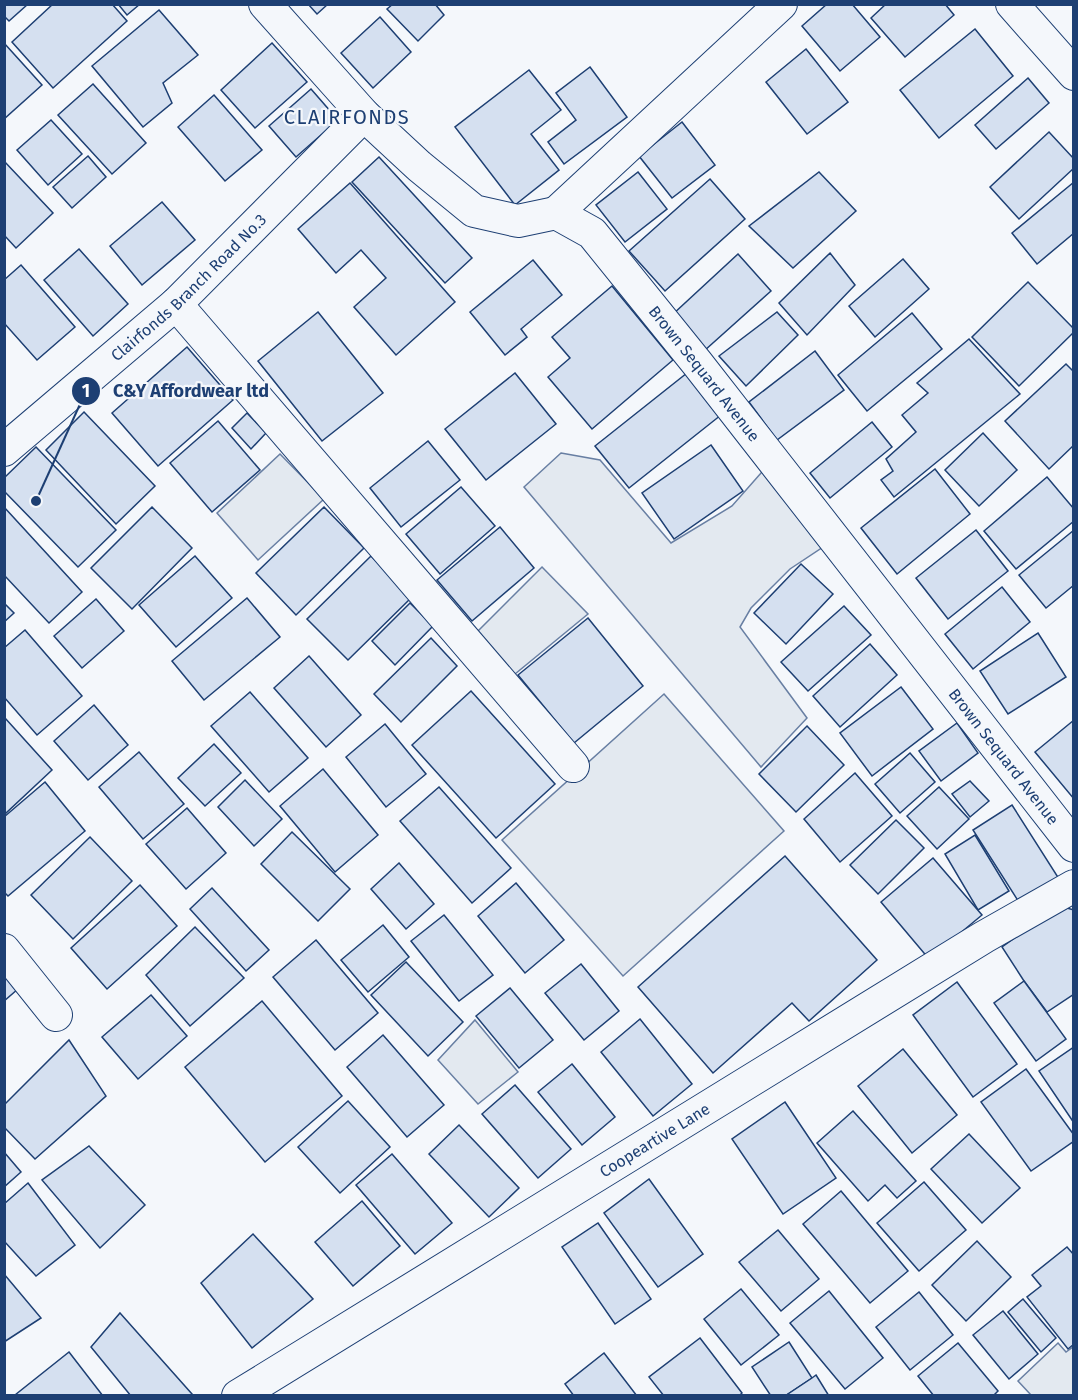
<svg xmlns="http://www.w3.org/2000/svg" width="1078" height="1400" font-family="'Fira Sans',sans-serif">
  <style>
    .green { fill: #e3e9f0; stroke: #687fa3; stroke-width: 1.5 }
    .building { fill: #d5e0f0; stroke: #1d3f73; stroke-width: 1.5 }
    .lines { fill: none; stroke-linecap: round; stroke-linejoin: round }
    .street-casing { stroke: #1d3f73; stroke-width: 34 }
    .street { stroke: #f4f7fb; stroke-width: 32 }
    .labels { text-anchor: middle; stroke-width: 4.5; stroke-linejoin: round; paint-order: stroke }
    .street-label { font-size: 16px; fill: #1d3f73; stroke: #f4f7fb }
    .quarter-label { font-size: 20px; letter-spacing: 1.5px; fill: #1d3f73; stroke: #f4f7fb }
    .leader { fill: none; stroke: #1d3f73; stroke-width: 2 }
    .callout-dot { fill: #1d3f73; stroke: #f4f7fb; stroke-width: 2 }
    .mark-label { font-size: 18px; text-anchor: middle; font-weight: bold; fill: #fff }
    .callout-label { font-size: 18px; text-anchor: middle; font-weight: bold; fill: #1d3f73; stroke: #f4f7fb; stroke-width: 4.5; stroke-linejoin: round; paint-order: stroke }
  </style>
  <rect width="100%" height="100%" fill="#f4f7fb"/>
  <!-- green -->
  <g class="green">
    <path d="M 561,453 L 600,460 L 671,543 L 732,506 L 769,464 L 832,541 L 790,569 L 751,608 L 740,627 L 807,718 L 761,767 L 524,487 Z"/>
    <path d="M 280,454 L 324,499 L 258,560 L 217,513 Z"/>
    <path d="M 542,567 L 588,614 L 515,674 L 477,632 Z"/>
    <path d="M 664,694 L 784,831 L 623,976 L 502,840 Z"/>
    <path d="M 475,1020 L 518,1072 L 478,1104 L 438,1060 Z"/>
    <path d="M 1058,1343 L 1066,1352 L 1073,1347 L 1073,1395 L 1031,1395 L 1018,1381 Z"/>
  </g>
  <!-- building -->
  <g class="building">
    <path d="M 4,4 L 28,4 L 9,21 L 4,16 Z"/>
    <path d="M 53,4 L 112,4 L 127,21 L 53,88 L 12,42 Z"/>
    <path d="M 118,4 L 140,4 L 127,15 Z"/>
    <path d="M 308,4 L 328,4 L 317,14 Z"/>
    <path d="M 393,4 L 435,4 L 444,15 L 418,41 L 387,9 Z"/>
    <path d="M 827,4 L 852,4 L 880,37 L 840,71 L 802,26 Z"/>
    <path d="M 886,4 L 945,4 L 954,15 L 905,57 L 871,18 Z"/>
    <path d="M 159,10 L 198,55 L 163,83 L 172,103 L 143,127 L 92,66 Z"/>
    <path d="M 380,17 L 411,52 L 373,88 L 341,53 Z"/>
    <path d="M 975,29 L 1013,76 L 939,138 L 900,90 Z"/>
    <path d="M 4,43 L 42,85 L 4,119 Z"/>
    <path d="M 272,43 L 307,82 L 255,128 L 221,90 Z"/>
    <path d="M 806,49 L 848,102 L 807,134 L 766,82 Z"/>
    <path d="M 590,67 L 627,117 L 564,164 L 548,142 L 576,120 L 556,93 Z"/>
    <path d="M 529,70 L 561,110 L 531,134 L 559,170 L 515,205 L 455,127 Z"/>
    <path d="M 1028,78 L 1049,103 L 996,149 L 975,125 Z"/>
    <path d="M 93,84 L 146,143 L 112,174 L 58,115 Z"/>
    <path d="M 311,89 L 338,120 L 296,157 L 269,126 Z"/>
    <path d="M 214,95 L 262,150 L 225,181 L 178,127 Z"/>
    <path d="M 51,120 L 82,154 L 48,185 L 17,150 Z"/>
    <path d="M 682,122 L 715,165 L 672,198 L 639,156 Z"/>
    <path d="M 1049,132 L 1074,159 L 1074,168 L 1019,219 L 990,187 Z"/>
    <path d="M 88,156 L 106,177 L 72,208 L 53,187 Z"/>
    <path d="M 379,157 L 472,258 L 445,283 L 352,182 Z"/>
    <path d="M 4,161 L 53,213 L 16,248 L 4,235 Z"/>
    <path d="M 638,172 L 667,209 L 625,242 L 596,205 Z"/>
    <path d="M 819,172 L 856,211 L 793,268 L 749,226 Z"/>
    <path d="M 710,179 L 745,219 L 665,291 L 629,251 Z"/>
    <path d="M 1074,182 L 1074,233 L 1037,264 L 1012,233 Z"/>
    <path d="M 350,183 L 455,302 L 396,355 L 354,307 L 386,278 L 361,250 L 336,273 L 298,229 Z"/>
    <path d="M 162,202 L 195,240 L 142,285 L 110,246 Z"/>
    <path d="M 79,249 L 128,304 L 93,336 L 44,280 Z"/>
    <path d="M 830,253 L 855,285 L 807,335 L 779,303 Z"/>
    <path d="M 738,254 L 771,291 L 704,351 L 672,315 Z"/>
    <path d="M 903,259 L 929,289 L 875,337 L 849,306 Z"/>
    <path d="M 533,260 L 562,295 L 521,329 L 527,337 L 505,355 L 470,312 Z"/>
    <path d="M 21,265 L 75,327 L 37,360 L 4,323 L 4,280 Z"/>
    <path d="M 1028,282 L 1074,329 L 1074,332 L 1019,386 L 972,337 Z"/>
    <path d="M 612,286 L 673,360 L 592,429 L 548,377 L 570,358 L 552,337 Z"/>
    <path d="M 318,312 L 383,393 L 322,441 L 258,361 Z"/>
    <path d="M 777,312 L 798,335 L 746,386 L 719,356 Z"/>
    <path d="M 912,313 L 942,349 L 867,411 L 838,375 Z"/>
    <path d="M 969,339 L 1020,394 L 894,497 L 881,480 L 893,471 L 886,459 L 916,432 L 902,415 L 928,393 L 917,383 Z"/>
    <path d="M 187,347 L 233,400 L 158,466 L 112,413 Z"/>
    <path d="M 815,351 L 844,390 L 777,440 L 749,402 Z"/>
    <path d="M 1066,364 L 1074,372 L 1074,445 L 1049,469 L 1005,421 Z"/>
    <path d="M 515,373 L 556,424 L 486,480 L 445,429 Z"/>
    <path d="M 687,373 L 721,415 L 629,488 L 595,446 Z"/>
    <path d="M 84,412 L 155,486 L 116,524 L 46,450 Z"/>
    <path d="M 247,413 L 266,433 L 251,449 L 232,428 Z"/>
    <path d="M 218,421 L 260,470 L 212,512 L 170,463 Z"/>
    <path d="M 872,422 L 892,447 L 830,498 L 810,473 Z"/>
    <path d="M 983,433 L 1017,470 L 979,506 L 945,470 Z"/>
    <path d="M 428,441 L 460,480 L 401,527 L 370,488 Z"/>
    <path d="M 711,445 L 743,491 L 674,539 L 642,493 Z"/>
    <path d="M 36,447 L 116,530 L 78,567 L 4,491 L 4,478 Z"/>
    <path d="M 935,469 L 970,514 L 897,574 L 861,528 Z"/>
    <path d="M 1047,477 L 1074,509 L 1074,521 L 1016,569 L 984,531 Z"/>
    <path d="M 461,487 L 495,526 L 440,574 L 406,534 Z"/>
    <path d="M 4,507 L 82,592 L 49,623 L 4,575 Z"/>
    <path d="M 152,507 L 192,548 L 132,609 L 91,568 Z"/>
    <path d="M 324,507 L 364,548 L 296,615 L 256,573 Z"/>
    <path d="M 500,527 L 534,568 L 472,621 L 437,580 Z"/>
    <path d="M 976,530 L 1008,571 L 948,619 L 916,578 Z"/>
    <path d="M 1074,530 L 1074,585 L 1046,608 L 1019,575 Z"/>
    <path d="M 195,556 L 232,598 L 176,647 L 139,605 Z"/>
    <path d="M 371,556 L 412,597 L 348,660 L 307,619 Z"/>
    <path d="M 801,564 L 833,594 L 786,644 L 754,613 Z"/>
    <path d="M 1002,587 L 1030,622 L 973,669 L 945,634 Z"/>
    <path d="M 247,598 L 280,637 L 204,700 L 172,661 Z"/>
    <path d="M 96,599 L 124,631 L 82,668 L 54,636 Z"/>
    <path d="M 4,603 L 14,613 L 4,622 Z"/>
    <path d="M 410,603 L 433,626 L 395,665 L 372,641 Z"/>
    <path d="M 844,606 L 871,635 L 808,691 L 781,662 Z"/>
    <path d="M 588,618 L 643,686 L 574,743 L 518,675 Z"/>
    <path d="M 25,630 L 82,696 L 37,735 L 4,697 L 4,648 Z"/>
    <path d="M 1038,633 L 1066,677 L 1008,714 L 980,671 Z"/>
    <path d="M 431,638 L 457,666 L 401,722 L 374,694 Z"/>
    <path d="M 870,644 L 897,675 L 840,727 L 813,696 Z"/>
    <path d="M 309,656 L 361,715 L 326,747 L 274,688 Z"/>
    <path d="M 901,687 L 933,729 L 872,776 L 840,733 Z"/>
    <path d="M 471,691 L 555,784 L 496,838 L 412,745 Z"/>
    <path d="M 250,692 L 308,758 L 269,792 L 211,726 Z"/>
    <path d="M 94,705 L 128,745 L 88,780 L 54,741 Z"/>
    <path d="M 5,718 L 52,770 L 6,813 L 4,812 Z"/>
    <path d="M 1074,720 L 1074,799 L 1035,752 Z"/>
    <path d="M 957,723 L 978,753 L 941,781 L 919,751 Z"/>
    <path d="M 385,724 L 426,774 L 386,807 L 346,757 Z"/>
    <path d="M 807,726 L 844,765 L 796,812 L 759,774 Z"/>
    <path d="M 214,744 L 241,773 L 205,806 L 178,778 Z"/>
    <path d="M 139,752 L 184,804 L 143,839 L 99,787 Z"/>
    <path d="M 910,753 L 935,782 L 900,813 L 875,784 Z"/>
    <path d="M 323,769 L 378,835 L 335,872 L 280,806 Z"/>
    <path d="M 855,773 L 892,816 L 840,862 L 804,819 Z"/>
    <path d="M 245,780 L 282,819 L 254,846 L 218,807 Z"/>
    <path d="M 970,781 L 989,801 L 970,817 L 952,794 Z"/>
    <path d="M 45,782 L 85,831 L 8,896 L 4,892 L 4,817 Z"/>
    <path d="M 439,787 L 511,868 L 472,903 L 400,821 Z"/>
    <path d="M 939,787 L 969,819 L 937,849 L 907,816 Z"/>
    <path d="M 1012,805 L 1061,882 L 1022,907 L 973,830 Z"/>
    <path d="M 187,808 L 226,853 L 186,889 L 146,844 Z"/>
    <path d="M 896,820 L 924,848 L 878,894 L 850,865 Z"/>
    <path d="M 292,832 L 350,889 L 318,921 L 261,864 Z"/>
    <path d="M 975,835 L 1009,891 L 978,910 L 945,854 Z"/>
    <path d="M 90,837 L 132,881 L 73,939 L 31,895 Z"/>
    <path d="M 785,856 L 877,960 L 809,1021 L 792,1003 L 713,1073 L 638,987 Z"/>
    <path d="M 933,858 L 982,915 L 929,959 L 881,902 Z"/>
    <path d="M 399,863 L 434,904 L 406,929 L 371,889 Z"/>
    <path d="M 516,883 L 564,940 L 525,973 L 478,916 Z"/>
    <path d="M 140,885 L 177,926 L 107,989 L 71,948 Z"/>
    <path d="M 212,888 L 269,950 L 246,971 L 190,909 Z"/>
    <path d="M 1060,906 L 1074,910 L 1074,994 L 1047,1012 L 1024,981 L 1002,947 Z"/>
    <path d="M 444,915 L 493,975 L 459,1001 L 411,941 Z"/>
    <path d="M 383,925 L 409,957 L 368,992 L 341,960 Z"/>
    <path d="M 195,927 L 244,978 L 190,1026 L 146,975 Z"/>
    <path d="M 316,940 L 378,1013 L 335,1050 L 273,977 Z"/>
    <path d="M 406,962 L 463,1022 L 428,1056 L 371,995 Z"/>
    <path d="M 581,964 L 619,1011 L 584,1040 L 545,993 Z"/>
    <path d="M 4,971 L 18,989 L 4,1001 Z"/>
    <path d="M 1024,981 L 1066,1039 L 1036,1061 L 994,1003 Z"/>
    <path d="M 957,982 L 1017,1064 L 973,1097 L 913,1015 Z"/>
    <path d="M 510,988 L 553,1040 L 519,1068 L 476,1016 Z"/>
    <path d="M 151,995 L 187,1036 L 138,1079 L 102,1037 Z"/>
    <path d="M 262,1001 L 342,1096 L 265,1162 L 185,1067 Z"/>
    <path d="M 640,1019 L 692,1084 L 653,1116 L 601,1052 Z"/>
    <path d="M 383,1035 L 444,1105 L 407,1137 L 347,1067 Z"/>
    <path d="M 69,1040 L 106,1096 L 35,1159 L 4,1127 L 4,1105 Z"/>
    <path d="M 1074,1047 L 1074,1123 L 1039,1071 Z"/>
    <path d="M 903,1049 L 957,1115 L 912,1153 L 858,1086 Z"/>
    <path d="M 572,1064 L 615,1117 L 582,1145 L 538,1092 Z"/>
    <path d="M 1026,1069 L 1074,1135 L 1074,1141 L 1031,1171 L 981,1102 Z"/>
    <path d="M 515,1085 L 571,1149 L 538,1178 L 482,1114 Z"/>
    <path d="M 348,1101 L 390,1147 L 340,1193 L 298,1147 Z"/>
    <path d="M 785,1102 L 836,1178 L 783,1214 L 732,1139 Z"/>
    <path d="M 853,1111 L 916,1181 L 897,1198 L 885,1185 L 868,1201 L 817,1143 Z"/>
    <path d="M 459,1125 L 519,1188 L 489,1217 L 429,1154 Z"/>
    <path d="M 969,1134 L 1020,1188 L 982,1223 L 931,1169 Z"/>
    <path d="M 89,1146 L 145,1205 L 100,1248 L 42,1180 Z"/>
    <path d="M 4,1152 L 21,1172 L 4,1187 Z"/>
    <path d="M 392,1154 L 452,1223 L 415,1254 L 356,1185 Z"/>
    <path d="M 649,1179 L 703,1254 L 658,1287 L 604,1213 Z"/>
    <path d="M 924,1182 L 966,1230 L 919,1271 L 877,1223 Z"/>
    <path d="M 28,1183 L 75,1245 L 36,1276 L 4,1241 L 4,1204 Z"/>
    <path d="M 841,1191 L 908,1271 L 870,1303 L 803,1224 Z"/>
    <path d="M 362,1201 L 400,1246 L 353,1286 L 315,1242 Z"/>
    <path d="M 598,1223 L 651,1299 L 615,1324 L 562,1247 Z"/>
    <path d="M 778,1230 L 819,1279 L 781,1311 L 739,1262 Z"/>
    <path d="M 253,1234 L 313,1299 L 252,1348 L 201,1283 Z"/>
    <path d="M 977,1241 L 1011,1277 L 966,1321 L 932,1285 Z"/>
    <path d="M 1067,1247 L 1074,1255 L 1074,1344 L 1068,1349 L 1027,1297 L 1041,1286 L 1032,1275 Z"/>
    <path d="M 4,1274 L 41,1318 L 4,1342 Z"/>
    <path d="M 741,1289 L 779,1335 L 741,1365 L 704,1319 Z"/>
    <path d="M 829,1291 L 883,1358 L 845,1389 L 790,1323 Z"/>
    <path d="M 919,1292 L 953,1335 L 910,1370 L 876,1327 Z"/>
    <path d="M 1023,1299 L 1056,1338 L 1041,1352 L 1008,1312 Z"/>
    <path d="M 1003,1311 L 1038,1354 L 1009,1379 L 973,1335 Z"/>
    <path d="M 120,1313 L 192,1394 L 190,1396 L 131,1396 L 91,1347 Z"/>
    <path d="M 700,1338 L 742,1393 L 739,1396 L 664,1396 L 649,1377 Z"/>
    <path d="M 789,1342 L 812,1378 L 785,1396 L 771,1396 L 752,1367 Z"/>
    <path d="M 958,1343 L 998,1391 L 993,1396 L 934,1396 L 918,1376 Z"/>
    <path d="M 69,1352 L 103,1396 L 15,1395 Z"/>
    <path d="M 604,1353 L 637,1396 L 574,1396 L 565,1384 Z"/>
    <path d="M 816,1375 L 829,1396 L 785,1396 L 812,1378 Z"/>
  </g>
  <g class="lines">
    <defs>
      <g id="street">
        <path id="s1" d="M 265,4 L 364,115 L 419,166 L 474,211 L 518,221 L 556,213 L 592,233 L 697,363 L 1074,846"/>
        <path d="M 1012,4 L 1074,74"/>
        <path d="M 556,213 L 781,4"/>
        <path d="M 176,304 L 573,766"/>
        <path id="s2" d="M 4,450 L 176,304 L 364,115"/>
        <path d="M 4,950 L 56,1015"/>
        <path id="s3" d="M 238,1396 L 984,937 L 1074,886"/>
      </g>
    </defs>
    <!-- street casing -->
    <use href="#street" class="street-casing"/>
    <!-- street -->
    <use href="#street" class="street"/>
  </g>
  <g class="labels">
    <!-- street labels -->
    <g class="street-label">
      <text dy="6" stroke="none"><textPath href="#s2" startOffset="246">Clairfonds Branch Road No.3</textPath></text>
      <text dy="6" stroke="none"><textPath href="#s1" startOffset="600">Brown Sequard Avenue</textPath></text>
      <text dy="6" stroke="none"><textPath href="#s1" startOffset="1086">Brown Sequard Avenue</textPath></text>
      <text dy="6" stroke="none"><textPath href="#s3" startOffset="489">Coopeartive Lane</textPath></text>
    </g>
    <!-- quarter labels -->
    <g class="quarter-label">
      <text x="347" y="124">CLAIRFONDS</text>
    </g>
  </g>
  <!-- callouts -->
  <path class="leader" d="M36 501L86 391"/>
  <g class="callout-dot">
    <circle cx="36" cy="501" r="6"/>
    <circle cx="86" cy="391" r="15"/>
  </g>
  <g class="mark-label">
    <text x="86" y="397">1</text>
  </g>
  <g class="callout-label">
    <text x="191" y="397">C&amp;Y Affordwear ltd</text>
  </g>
  <!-- border -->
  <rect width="1078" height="1400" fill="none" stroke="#1d3f73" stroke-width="12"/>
</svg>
